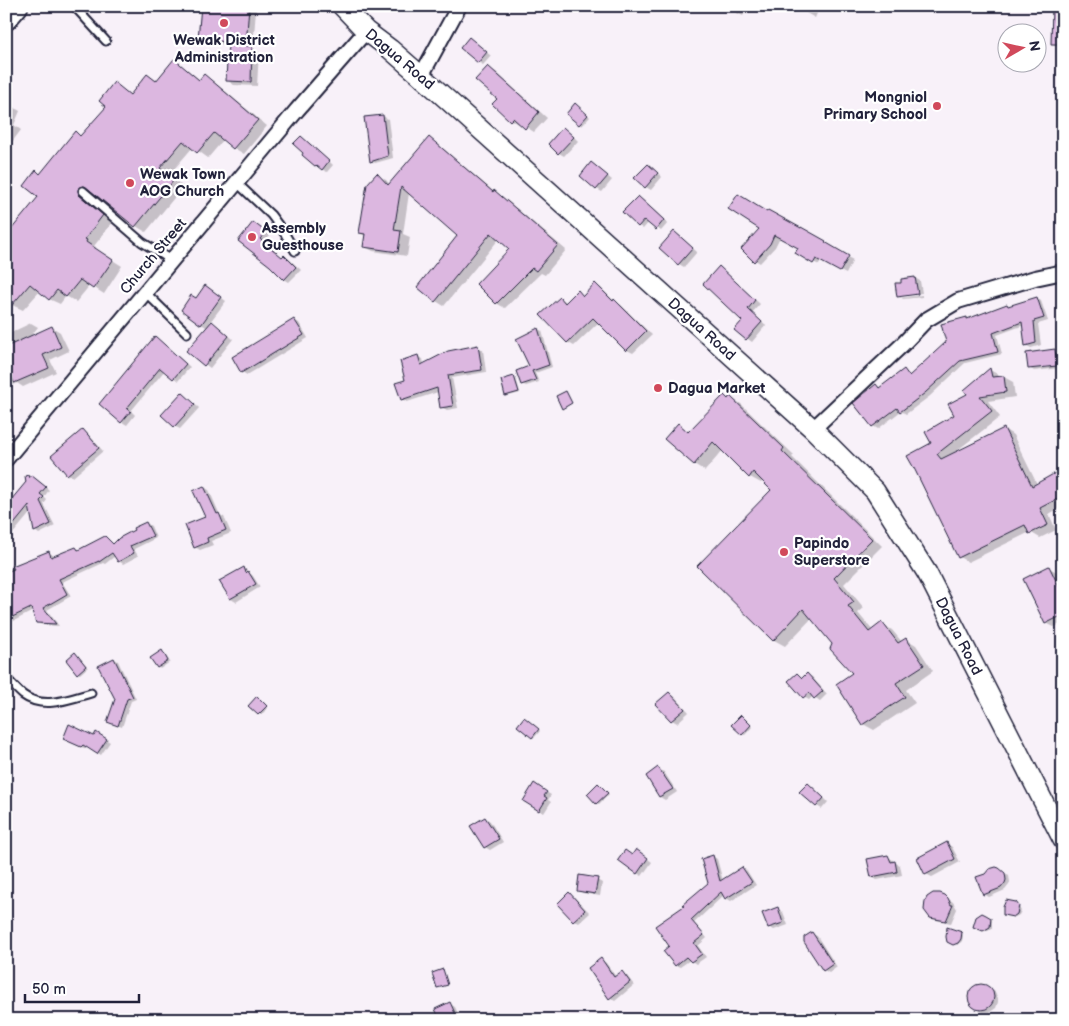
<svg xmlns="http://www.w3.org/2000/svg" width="1069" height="1026" font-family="'Balsamiq Sans',sans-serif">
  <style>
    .shadow { fill: #0003 }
    .building { fill: #dcb7e0; stroke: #22223b }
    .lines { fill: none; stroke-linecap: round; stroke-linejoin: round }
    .lane-casing { stroke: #22223b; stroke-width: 11 }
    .street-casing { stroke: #22223b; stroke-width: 18 }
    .secondary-casing { stroke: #22223b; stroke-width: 22 }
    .primary-casing { stroke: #22223b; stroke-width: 25 }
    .lane { stroke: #fff; stroke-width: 7 }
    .street { stroke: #fff; stroke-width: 14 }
    .secondary { stroke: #fff; stroke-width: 19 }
    .primary { stroke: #fff; stroke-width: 21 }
    .poi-dot { fill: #d1495b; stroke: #fff; stroke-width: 2 }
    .labels { text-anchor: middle; stroke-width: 4.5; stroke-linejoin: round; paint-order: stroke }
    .poi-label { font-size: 15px; font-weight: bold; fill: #22223b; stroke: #fff; text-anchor: start }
    .street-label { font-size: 15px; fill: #22223b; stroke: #fff }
  </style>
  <rect width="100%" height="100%" fill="#f8f1f9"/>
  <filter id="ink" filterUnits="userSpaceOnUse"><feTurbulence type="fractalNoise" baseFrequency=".02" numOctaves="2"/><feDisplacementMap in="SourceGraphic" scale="10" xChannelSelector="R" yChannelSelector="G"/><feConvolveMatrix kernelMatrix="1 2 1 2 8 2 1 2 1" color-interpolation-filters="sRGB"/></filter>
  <g filter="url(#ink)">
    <!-- shadow -->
    <g class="shadow">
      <path d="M 203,6 L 250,6 L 256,10 L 253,48 L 259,52 L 257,86 L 234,85 L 227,80 L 229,45 L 207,43 L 200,38 Z"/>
      <path d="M 723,6 L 748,6 L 743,16 Z"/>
      <path d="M 794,6 L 820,6 L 815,18 Z"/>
      <path d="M 1063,6 L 1063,46 L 1056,46 L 1052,43 Z"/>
      <path d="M 475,42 L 491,56 L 483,65 L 478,62 Z"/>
      <path d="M 174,61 L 184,67 L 200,80 L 204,76 L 214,82 L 267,126 L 244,154 L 234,148 L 224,139 L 208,158 L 193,147 L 169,175 L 183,187 L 146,232 L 136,226 L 94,191 L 90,193 L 87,197 L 89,202 L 113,222 L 94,246 L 96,247 L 95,249 L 122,266 L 104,294 L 90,285 L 76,302 L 66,296 L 60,304 L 49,299 L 40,291 L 23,310 L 12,305 L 6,299 L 39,197 L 36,172 L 41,174 L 75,133 L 82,137 L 108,106 L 115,84 L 131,95 L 148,75 L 157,81 Z"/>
      <path d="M 488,67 L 496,72 L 547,118 L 534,132 L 520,123 L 519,124 L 511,120 L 499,99 Z"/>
      <path d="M 578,106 L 590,117 L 582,126 L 568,114 Z"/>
      <path d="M 13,107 L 20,111 L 14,125 L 21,130 L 6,150 L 6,110 Z"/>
      <path d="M 383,116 L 388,119 L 393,158 L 375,163 L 371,161 Z"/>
      <path d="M 564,129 L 569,132 L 578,141 L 564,156 L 559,153 L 550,144 Z"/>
      <path d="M 301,137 L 306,140 L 333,165 L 327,172 L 316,166 Z"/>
      <path d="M 430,139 L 438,144 L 494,192 L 503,197 L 566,250 L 545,275 L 541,273 L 505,308 L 496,303 L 511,249 L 499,239 L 444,306 L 436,301 L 459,236 L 409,193 L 403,234 L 410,237 L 407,256 L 373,251 L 364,246 L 366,236 L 360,233 L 377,175 L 386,180 L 390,185 Z"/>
      <path d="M 648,165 L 653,168 L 662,177 L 651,190 L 646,187 Z"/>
      <path d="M 596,167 L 612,180 L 602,192 L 597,189 Z"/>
      <path d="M 638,197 L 643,200 L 668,223 L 661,231 L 649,222 L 643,229 L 639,226 Z"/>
      <path d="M 767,213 L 853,260 L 846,274 L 821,261 L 819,265 L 797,253 L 799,248 L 780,237 L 775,247 L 760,263 L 755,260 L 761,229 Z"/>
      <path d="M 258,226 L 270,236 L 264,243 L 283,258 L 284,256 L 289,259 L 301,270 L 289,282 L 284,279 L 270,265 L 240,240 Z"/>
      <path d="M 674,233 L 679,235 L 697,252 L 684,267 L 679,264 L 661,247 Z"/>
      <path d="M 719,268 L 724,271 L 760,304 L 752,313 L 766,325 L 752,342 L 736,330 L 744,321 Z"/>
      <path d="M 915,278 L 920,281 L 922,293 L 901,295 L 901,298 L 922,295 L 922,297 L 903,299 L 898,296 Z"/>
      <path d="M 595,284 L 601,288 L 614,301 L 621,305 L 652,335 L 633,353 L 627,350 L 599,322 L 574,346 L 567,342 L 560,298 L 566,302 L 578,292 L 584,296 Z"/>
      <path d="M 211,290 L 226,301 L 210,322 L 217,325 L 233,339 L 210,368 L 188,351 L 208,328 L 201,324 L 196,300 Z"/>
      <path d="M 1037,298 L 1041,301 L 1048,321 L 1038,324 L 1041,345 L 1031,348 L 1026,345 L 1024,325 L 997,335 L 1002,354 L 965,363 L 930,396 L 906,414 L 901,411 L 878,429 L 873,426 L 876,385 L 881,388 L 904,370 L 911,376 L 947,342 L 966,319 L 968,320 Z"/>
      <path d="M 294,320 L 299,323 L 308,338 L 247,375 L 242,372 Z"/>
      <path d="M 31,323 L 38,327 L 30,337 L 52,327 L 60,332 L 69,351 L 50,360 L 56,372 L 23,387 L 17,383 L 14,385 L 6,380 L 6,335 Z"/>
      <path d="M 538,329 L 542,331 L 552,367 L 535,373 L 539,382 L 526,386 L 522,384 L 530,366 Z"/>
      <path d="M 160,341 L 190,367 L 178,381 L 165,370 L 131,411 L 135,415 L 127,425 L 122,422 L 101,404 Z"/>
      <path d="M 477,347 L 483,350 L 486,372 L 452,378 L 458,408 L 447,410 L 441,407 L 438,392 L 407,402 L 402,399 L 417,356 L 423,359 L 424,365 Z"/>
      <path d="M 1054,351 L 1060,354 L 1061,368 L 1034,371 L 1029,368 Z"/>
      <path d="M 990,370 L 999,375 L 1000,378 L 1004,377 L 1013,382 L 1015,397 L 988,401 L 1000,417 L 955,452 L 956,453 L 1004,429 L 1013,435 L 1037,484 L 1057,473 L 1063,477 L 1063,506 L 1049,514 L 1056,530 L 1040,538 L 1030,532 L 968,562 L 959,557 L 933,443 L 956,416 L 968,394 L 965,390 Z"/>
      <path d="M 514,378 L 516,379 L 520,393 L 508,396 L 506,395 Z"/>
      <path d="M 182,394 L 187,397 L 199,408 L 180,429 L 174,426 Z"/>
      <path d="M 724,397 L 729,399 L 731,398 L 741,404 L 794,455 L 792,457 L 882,546 L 844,584 L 864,608 L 858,613 L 873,631 L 882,624 L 892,630 L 902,642 L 906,639 L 916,645 L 933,671 L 906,690 L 915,703 L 874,730 L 863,724 L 854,673 L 834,644 L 812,618 L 785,646 L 774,640 L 773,490 L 763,480 L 761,483 L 750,477 L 723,450 L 705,471 L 694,464 L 678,424 L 690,432 Z"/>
      <path d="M 83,431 L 88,434 L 103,451 L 73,477 L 68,474 Z"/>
      <path d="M 28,477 L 36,479 L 49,490 L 44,497 L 47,500 L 44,504 L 55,526 L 39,534 L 35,531 L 32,511 L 6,542 L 6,509 L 27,483 Z"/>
      <path d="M 204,487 L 209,490 L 220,515 L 224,517 L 231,533 L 211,541 L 213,545 L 200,550 L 195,547 L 207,518 Z"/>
      <path d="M 146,523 L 151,526 L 156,538 L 134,549 L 138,556 L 123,564 L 119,561 L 115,556 L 105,564 L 103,563 L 62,582 L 71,596 L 47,610 L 59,626 L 42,625 L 37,622 L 33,611 L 6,625 L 6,562 L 10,568 L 49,553 L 53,555 L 54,557 L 76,548 L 80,550 L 105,537 L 114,545 Z"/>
      <path d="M 244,568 L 253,576 L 260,587 L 236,602 L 231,599 L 221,582 Z"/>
      <path d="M 1049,568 L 1057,572 L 1063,584 L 1063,623 L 1054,627 L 1046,623 Z"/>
      <path d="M 162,652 L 164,653 L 170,662 L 160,669 L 152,659 Z"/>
      <path d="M 75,653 L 88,667 L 80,674 L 78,673 Z"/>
      <path d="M 114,659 L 118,661 L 136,699 L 131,701 L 122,727 L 109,722 L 116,699 Z"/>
      <path d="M 797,674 L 803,679 L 808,675 L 812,677 L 827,694 L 820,701 L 813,696 L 809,700 L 804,697 Z"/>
      <path d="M 669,693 L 674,696 L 689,712 L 677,723 L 672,720 Z"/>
      <path d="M 259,699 L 268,708 L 261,715 L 250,706 Z"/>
      <path d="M 743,718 L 752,727 L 745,735 L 742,734 Z"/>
      <path d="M 527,720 L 540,731 L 534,738 L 532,737 Z"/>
      <path d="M 97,734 L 110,742 L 101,755 L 87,746 L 86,749 L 68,741 L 94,737 Z"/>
      <path d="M 658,769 L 664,772 L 677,792 L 665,800 L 660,797 L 647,776 Z"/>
      <path d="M 534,785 L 551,795 L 548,800 L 551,802 L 544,813 L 524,801 Z"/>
      <path d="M 808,785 L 813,787 L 828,802 L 822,809 L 817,806 Z"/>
      <path d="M 600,786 L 609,794 L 599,804 L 597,803 Z"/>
      <path d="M 485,818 L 490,821 L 503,842 L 490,850 L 485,847 Z"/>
      <path d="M 947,844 L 952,847 L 960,862 L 932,877 L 926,874 Z"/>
      <path d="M 641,854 L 652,862 L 642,876 L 637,873 L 633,856 Z"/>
      <path d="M 712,856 L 717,859 L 723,881 L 743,868 L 747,871 L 756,885 L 731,901 L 726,898 L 724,895 L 694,923 L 707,938 L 698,946 L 706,957 L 696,964 L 690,960 L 680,967 L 675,965 L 670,947 L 686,907 L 709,883 Z"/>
      <path d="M 888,857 L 893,860 L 894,862 L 900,865 L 902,875 L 877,880 L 872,877 Z"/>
      <path d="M 999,869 L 1009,876 L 1010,882 L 1009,885 L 1005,890 L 989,897 L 984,894 Z"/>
      <path d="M 597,880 L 602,883 L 600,896 L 583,893 L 578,890 Z"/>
      <path d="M 569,894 L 574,897 L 590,913 L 579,923 L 574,920 L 559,904 Z"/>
      <path d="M 940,894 L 953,902 L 957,909 L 951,923 L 936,920 L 930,917 Z"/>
      <path d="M 1018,905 L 1021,911 L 1019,915 L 1015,917 L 1006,915 Z"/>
      <path d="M 778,909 L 783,912 L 788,925 L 774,930 L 769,927 Z"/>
      <path d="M 988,918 L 992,920 L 992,928 L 988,931 L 983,931 L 974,927 Z"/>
      <path d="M 961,933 L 963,935 L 962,941 L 958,945 L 952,943 Z"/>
      <path d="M 812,934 L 817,936 L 837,967 L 829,973 L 824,970 Z"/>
      <path d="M 601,960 L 606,963 L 616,977 L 622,973 L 627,976 L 634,985 L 615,1001 L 610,998 Z"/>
      <path d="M 980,986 L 994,991 L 998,998 L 998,1002 L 996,1008 L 990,1012 L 983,1012 L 974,1007 L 971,1004 L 970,1000 L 971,992 L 973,989 Z"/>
      <path d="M 450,1004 L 455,1007 L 461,1020 L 442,1020 Z"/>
    </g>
    <!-- building -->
    <g class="building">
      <path d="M 201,6 L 249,6 L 246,46 L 252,46 L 251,82 L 226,81 L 228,42 L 198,39 Z"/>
      <path d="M 1052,6 L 1063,6 L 1063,44 L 1051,44 Z"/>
      <path d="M 469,37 L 487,52 L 478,63 L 460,48 Z"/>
      <path d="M 174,59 L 199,80 L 204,74 L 258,120 L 233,149 L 214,133 L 197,153 L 183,141 L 160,168 L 174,180 L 135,227 L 86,187 L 84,186 L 79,187 L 78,190 L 79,195 L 103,215 L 85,239 L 87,240 L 86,242 L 113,260 L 93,289 L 80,280 L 66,297 L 57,290 L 49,300 L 30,284 L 6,312 L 6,236 L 38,197 L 24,186 L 36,170 L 40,174 L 75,131 L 80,136 L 106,107 L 99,101 L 114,82 L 130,95 L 147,74 L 156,81 Z"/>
      <path d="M 488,66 L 539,112 L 525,129 L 513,118 L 510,121 L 492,104 L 497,99 L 475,80 Z"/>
      <path d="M 575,103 L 588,115 L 579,125 L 566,114 Z"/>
      <path d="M 383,115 L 388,156 L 370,162 L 364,117 Z"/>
      <path d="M 563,127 L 574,137 L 558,154 L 548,144 Z"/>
      <path d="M 301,136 L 329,161 L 322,170 L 317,166 L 316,167 L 302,155 L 303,153 L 293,144 Z"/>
      <path d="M 429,137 L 493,192 L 494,190 L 558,245 L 536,271 L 532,268 L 496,304 L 476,284 L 509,249 L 491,233 L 435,302 L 417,287 L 457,236 L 401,187 L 394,230 L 401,231 L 398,252 L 363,247 L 365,234 L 359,233 L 367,184 L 377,173 L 388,185 Z"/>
      <path d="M 591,162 L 608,176 L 596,190 L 580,176 Z"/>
      <path d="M 648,164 L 658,173 L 645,188 L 634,178 Z"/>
      <path d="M 738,194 L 767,212 L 768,210 L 801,228 L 801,227 L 826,241 L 825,242 L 849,256 L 840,272 L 816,259 L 813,264 L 795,253 L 798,248 L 774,235 L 770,244 L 754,262 L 741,249 L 759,229 L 728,209 Z"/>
      <path d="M 638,196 L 664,220 L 656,230 L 644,220 L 638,227 L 622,212 Z"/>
      <path d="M 253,222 L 266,232 L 260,239 L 282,257 L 284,255 L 296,267 L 284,280 L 270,266 L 238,241 Z"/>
      <path d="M 674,231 L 693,248 L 678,265 L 659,248 Z"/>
      <path d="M 719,266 L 755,300 L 748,309 L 762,322 L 746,340 L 734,330 L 742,321 L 703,284 Z"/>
      <path d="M 915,277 L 918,294 L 897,297 L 895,283 L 901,283 L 901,279 Z"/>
      <path d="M 595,283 L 613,301 L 614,299 L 646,331 L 626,351 L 593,318 L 567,343 L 540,315 L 560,297 L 565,303 L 578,290 L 583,296 Z"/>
      <path d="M 205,285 L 221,297 L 201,325 L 181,310 L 191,295 L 196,298 Z"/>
      <path d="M 1037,297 L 1044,318 L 1034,321 L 1036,343 L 1025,346 L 1022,322 L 993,333 L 998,352 L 960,361 L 925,393 L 900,412 L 897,408 L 872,427 L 853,403 L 876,384 L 879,388 L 904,369 L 909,376 L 946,342 L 941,324 L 967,317 L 967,319 L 1007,304 L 1008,306 Z"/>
      <path d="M 294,319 L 304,335 L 241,373 L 232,357 Z"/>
      <path d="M 212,321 L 229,336 L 204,366 L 186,351 Z"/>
      <path d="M 52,326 L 61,347 L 43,355 L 49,368 L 14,383 L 12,378 L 6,380 L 6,347 Z"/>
      <path d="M 538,328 L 549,365 L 532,371 L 536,380 L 521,385 L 516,371 L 529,366 L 516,339 Z"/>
      <path d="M 155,336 L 186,364 L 173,379 L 160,368 L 127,408 L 131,411 L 121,423 L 99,404 Z"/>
      <path d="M 478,345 L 482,370 L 448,375 L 453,406 L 440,408 L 437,388 L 401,400 L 395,383 L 405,380 L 400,361 L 418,355 L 421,365 L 448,351 Z"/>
      <path d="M 1055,349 L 1057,366 L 1028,369 L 1026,353 Z"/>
      <path d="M 990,368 L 992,377 L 1004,376 L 1006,392 L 980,396 L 992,411 L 937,454 L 941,459 L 1004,428 L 1032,486 L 1057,472 L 1063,482 L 1063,496 L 1040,508 L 1048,525 L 1029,534 L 1025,525 L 958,558 L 915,470 L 907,456 L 931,443 L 925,432 L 954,415 L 948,404 L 967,394 L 964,390 Z"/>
      <path d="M 514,376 L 519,392 L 505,396 L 501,380 Z"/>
      <path d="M 566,391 L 572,403 L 562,409 L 556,396 Z"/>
      <path d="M 182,392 L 195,404 L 174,427 L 161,415 Z"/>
      <path d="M 724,395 L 728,399 L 730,396 L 784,448 L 782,451 L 872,539 L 834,578 L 854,602 L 848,606 L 869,632 L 882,622 L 898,643 L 906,638 L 924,665 L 896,683 L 905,697 L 862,725 L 836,684 L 852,673 L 830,649 L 832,644 L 803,609 L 773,641 L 697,566 L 771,490 L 753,472 L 749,478 L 713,442 L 694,465 L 664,439 L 678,423 L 688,432 Z"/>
      <path d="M 83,429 L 99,448 L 67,475 L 51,456 Z"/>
      <path d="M 28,475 L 29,478 L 31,475 L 46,487 L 40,494 L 44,497 L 40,501 L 51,524 L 34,532 L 29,506 L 6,534 L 6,506 L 26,482 L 25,476 Z"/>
      <path d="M 204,486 L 217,514 L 219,513 L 226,530 L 207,538 L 208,542 L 194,548 L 185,525 L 205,517 L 193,491 Z"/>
      <path d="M 146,522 L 153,536 L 130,546 L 134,553 L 118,562 L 112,553 L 99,562 L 99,561 L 59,579 L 67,594 L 43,608 L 56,624 L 36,623 L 31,608 L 6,620 L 6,572 L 14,569 L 12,566 L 49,551 L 51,557 L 76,547 L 78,550 L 105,536 L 113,544 L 119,538 L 134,530 L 133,528 Z"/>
      <path d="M 1049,566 L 1063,595 L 1063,615 L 1045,624 L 1023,579 Z"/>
      <path d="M 244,567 L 246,573 L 248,571 L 256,584 L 230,599 L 219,581 Z"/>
      <path d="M 162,650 L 168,661 L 157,668 L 150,658 Z"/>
      <path d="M 75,652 L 86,666 L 77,674 L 66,660 Z"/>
      <path d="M 114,658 L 133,697 L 127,699 L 118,726 L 107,722 L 115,699 L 98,666 Z"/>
      <path d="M 797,673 L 802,678 L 807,673 L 823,691 L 814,699 L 809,693 L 803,698 L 788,681 Z"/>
      <path d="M 669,692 L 685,709 L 671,721 L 655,704 Z"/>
      <path d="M 257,696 L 267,706 L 258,715 L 248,706 Z"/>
      <path d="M 741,715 L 751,725 L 742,735 L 731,725 Z"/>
      <path d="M 524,717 L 539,729 L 532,738 L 517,726 Z"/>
      <path d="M 69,724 L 94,736 L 96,732 L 107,739 L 97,754 L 83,745 L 81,747 L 63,739 Z"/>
      <path d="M 658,767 L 673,789 L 659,797 L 646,776 Z"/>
      <path d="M 534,783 L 547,792 L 544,796 L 547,798 L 539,811 L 523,801 Z"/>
      <path d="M 598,783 L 608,793 L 596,804 L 587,794 Z"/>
      <path d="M 808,783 L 824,798 L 816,807 L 799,792 Z"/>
      <path d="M 485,817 L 499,839 L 484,848 L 470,826 Z"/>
      <path d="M 947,842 L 955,859 L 925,875 L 917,858 Z"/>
      <path d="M 636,849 L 648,858 L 637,874 L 618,860 L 625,850 L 632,855 Z"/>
      <path d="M 713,855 L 720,881 L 742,867 L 752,882 L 725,899 L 721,892 L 691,920 L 704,935 L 694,943 L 702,954 L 691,962 L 686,957 L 675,966 L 663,951 L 669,946 L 655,926 L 684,906 L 682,905 L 708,883 L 701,859 Z"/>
      <path d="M 888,855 L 891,862 L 895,861 L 897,872 L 871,877 L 867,859 Z"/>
      <path d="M 996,867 L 999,868 L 1005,873 L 1006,880 L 1005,883 L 1001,888 L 983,895 L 976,877 L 985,874 L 989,869 Z"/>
      <path d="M 579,875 L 598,878 L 595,894 L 577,891 Z"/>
      <path d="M 569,892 L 585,910 L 573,921 L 557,904 Z"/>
      <path d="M 933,893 L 940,893 L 945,895 L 948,898 L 951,905 L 953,905 L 946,921 L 930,918 L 924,910 L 925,901 L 927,897 Z"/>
      <path d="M 1006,900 L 1016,902 L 1019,906 L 1017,914 L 1013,917 L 1003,915 L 1003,907 Z"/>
      <path d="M 778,907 L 783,923 L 768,928 L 762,913 Z"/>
      <path d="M 982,913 L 986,915 L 991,918 L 990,927 L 983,931 L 973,927 L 976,917 Z"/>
      <path d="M 947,927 L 962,932 L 961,939 L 958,943 L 953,945 L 947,942 L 946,937 Z"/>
      <path d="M 812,932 L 833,964 L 823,971 L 804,942 L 804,937 Z"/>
      <path d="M 601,958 L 614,977 L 622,971 L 630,982 L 609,999 L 588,968 Z"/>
      <path d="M 443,969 L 448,985 L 437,988 L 432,973 Z"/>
      <circle cx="981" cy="997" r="13"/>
      <path d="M 450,1002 L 458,1020 L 440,1020 L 435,1009 Z"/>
    </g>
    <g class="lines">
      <defs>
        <g id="lane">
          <path d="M 74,6 L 106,41"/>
          <path d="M 236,182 L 271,215 L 285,234 L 295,251"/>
          <path d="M 83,191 L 142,242 L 171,260"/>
          <path d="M 145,292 L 187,333"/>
          <path d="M 6,678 C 12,684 17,690 23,695 C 43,710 70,699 91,693"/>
        </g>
        <g id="street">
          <path d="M 421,76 L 459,6"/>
          <path d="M 813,429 L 902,345 L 926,320 L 958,301 L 1035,278 L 1063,272"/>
          <path d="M 6,459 L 297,110 L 366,31"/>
        </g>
        <path id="secondary" d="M 342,6 L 366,31 L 390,49 L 421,76 L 813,429 L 875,491 L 927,573 L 1063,840"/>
        <path id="primary" d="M 6,19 L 17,6"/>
      </defs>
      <!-- lane casing -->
      <use href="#lane" class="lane-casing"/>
      <!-- street casing -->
      <use href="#street" class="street-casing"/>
      <!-- secondary casing -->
      <use href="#secondary" class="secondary-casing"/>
      <!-- primary casing -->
      <use href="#primary" class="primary-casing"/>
      <!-- lane -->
      <use href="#lane" class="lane"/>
      <!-- street -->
      <use href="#street" class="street"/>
      <!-- secondary -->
      <use href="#secondary" class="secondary"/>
      <!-- primary -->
      <use href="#primary" class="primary"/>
    </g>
  </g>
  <!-- markers -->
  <g class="poi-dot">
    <circle cx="224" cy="23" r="5"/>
    <circle cx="937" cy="106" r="5"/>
    <circle cx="130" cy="183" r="5"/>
    <circle cx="252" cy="237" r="5"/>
    <circle cx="658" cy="388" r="5"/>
    <circle cx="784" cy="552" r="5"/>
  </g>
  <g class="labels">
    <!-- poi labels -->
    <g class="poi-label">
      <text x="224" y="45" text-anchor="middle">Wewak District<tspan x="224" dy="17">Administration</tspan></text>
      <text x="927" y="102" text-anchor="end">Mongniol<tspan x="927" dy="17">Primary School</tspan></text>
      <text x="140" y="179">Wewak Town<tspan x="140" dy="17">AOG Church</tspan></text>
      <text x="262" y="233">Assembly<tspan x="262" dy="17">Guesthouse</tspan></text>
      <text x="668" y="393">Dagua Market</text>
      <text x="794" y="548">Papindo<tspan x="794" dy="17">Superstore</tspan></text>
    </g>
    <!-- street labels -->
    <g class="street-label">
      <text transform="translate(400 59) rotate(40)" y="5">Dagua Road</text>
      <text transform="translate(153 256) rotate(-50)" y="5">Church Street</text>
      <text transform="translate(702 329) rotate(42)" y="5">Dagua Road</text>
      <text transform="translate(959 636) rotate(63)" y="5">Dagua Road</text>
    </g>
  </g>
  <!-- margin -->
  <rect width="1069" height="1026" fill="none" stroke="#fff" stroke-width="25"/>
  <rect x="12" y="12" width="1044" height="1001" fill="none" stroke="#22223b" stroke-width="2" filter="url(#ink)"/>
  <!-- north arrow -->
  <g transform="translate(1022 48) rotate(81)"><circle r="24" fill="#ffffff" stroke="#a7a7b1"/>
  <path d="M0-4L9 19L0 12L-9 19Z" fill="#d1495b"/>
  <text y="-8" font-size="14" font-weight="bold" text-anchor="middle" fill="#22223b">N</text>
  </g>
  <!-- scale -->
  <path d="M25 994v8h114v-8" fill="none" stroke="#22223b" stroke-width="2.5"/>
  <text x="32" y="994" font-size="15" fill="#22223b" stroke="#ffffff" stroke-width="4" paint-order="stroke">50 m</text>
</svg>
